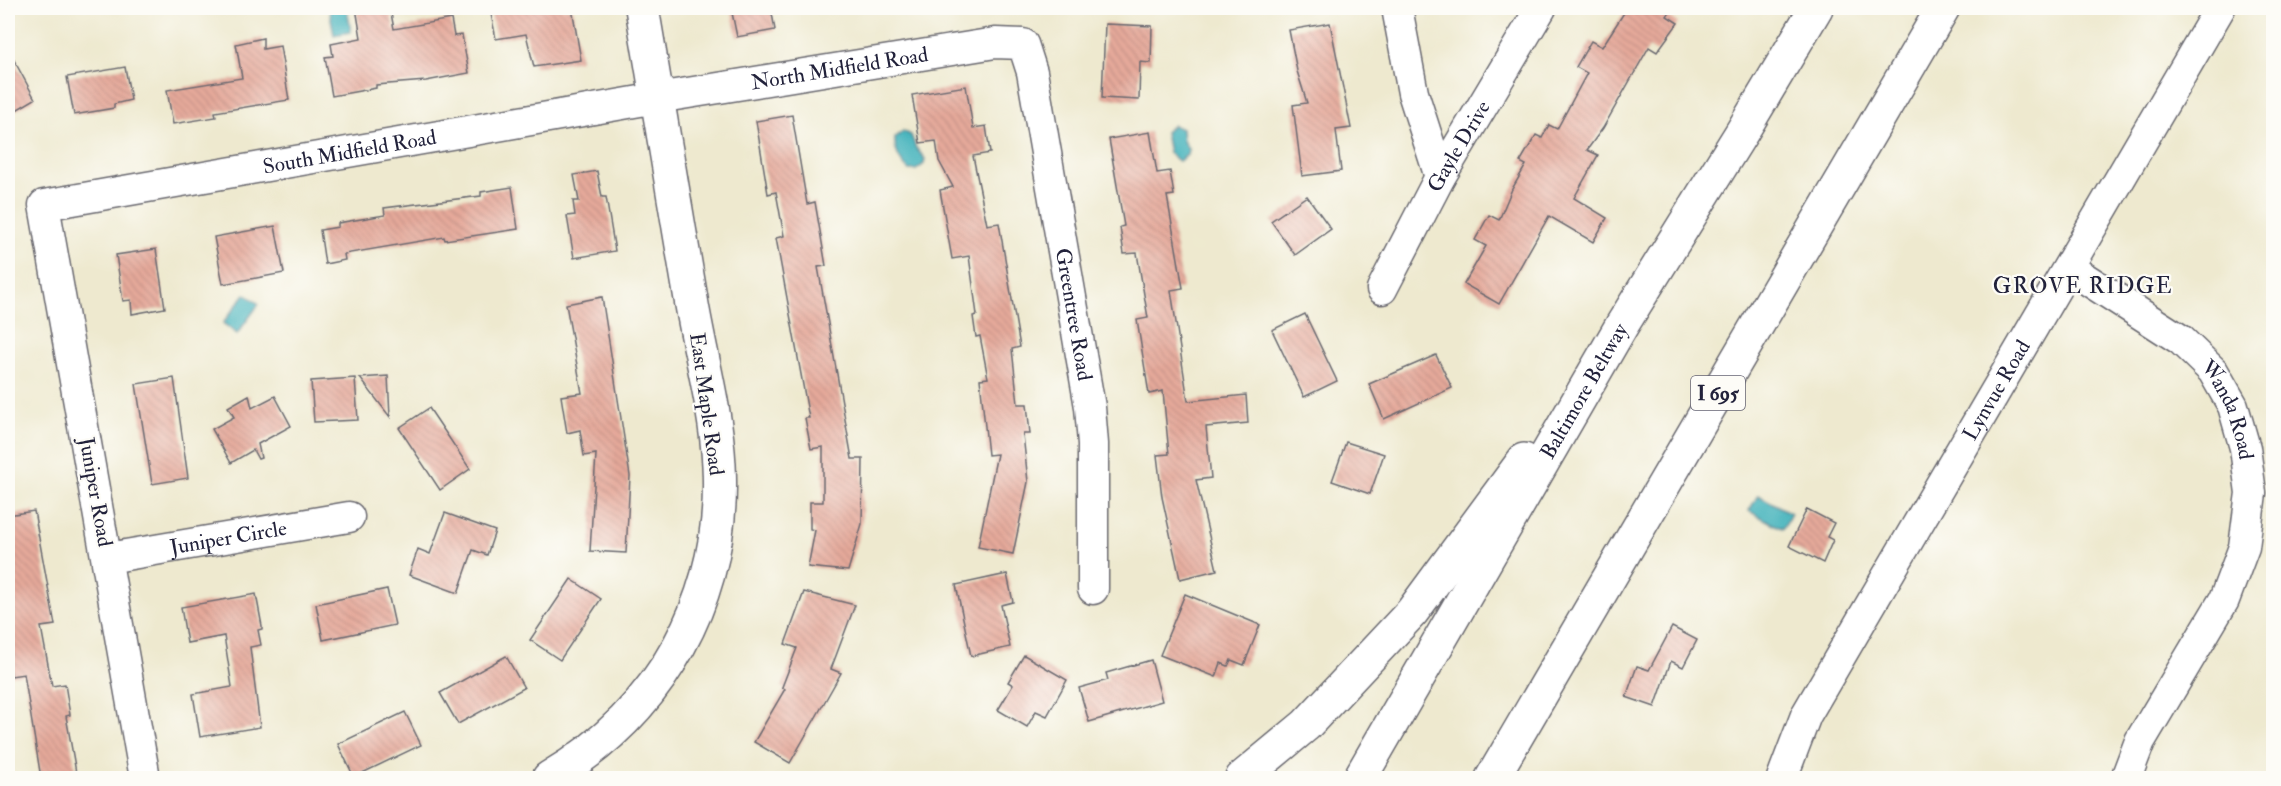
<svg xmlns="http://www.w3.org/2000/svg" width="2281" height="786" font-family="'IM FELL Double Pica',serif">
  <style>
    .water { fill: #44b3bc; stroke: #336a7c; stroke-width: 1.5 }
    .building { fill: url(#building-back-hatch) }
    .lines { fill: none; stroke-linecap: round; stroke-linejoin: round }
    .street-casing { stroke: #69686f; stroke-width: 33 }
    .secondary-casing { stroke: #69686f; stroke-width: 36 }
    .highway-casing { stroke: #69686f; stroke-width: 36 }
    .street { stroke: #fff; stroke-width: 30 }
    .secondary { stroke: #fff; stroke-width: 33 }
    .highway { stroke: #fff; stroke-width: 33 }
    .labels { text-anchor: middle; stroke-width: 4.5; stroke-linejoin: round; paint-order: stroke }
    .shield { fill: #fdfcf7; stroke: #646373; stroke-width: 1.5 }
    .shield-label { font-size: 20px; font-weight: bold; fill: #22223b }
    .street-label { font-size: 21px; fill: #22223b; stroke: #fdfcf7 }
    .neighbourhood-label { font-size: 22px; letter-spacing: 1.5px; fill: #22223b; stroke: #fdfcf7 }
  </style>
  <defs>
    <pattern id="building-back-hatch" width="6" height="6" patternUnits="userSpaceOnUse" patternTransform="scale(1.5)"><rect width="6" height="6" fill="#e5a99a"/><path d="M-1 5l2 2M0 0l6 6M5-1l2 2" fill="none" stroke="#c49186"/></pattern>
  </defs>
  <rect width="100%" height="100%" fill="#fdfcf7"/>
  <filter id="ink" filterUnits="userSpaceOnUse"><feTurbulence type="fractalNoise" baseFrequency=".0167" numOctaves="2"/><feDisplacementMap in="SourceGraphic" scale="12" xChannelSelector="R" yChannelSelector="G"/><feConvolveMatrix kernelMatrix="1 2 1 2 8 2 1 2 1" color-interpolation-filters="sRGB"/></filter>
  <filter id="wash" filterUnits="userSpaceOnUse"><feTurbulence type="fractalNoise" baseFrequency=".008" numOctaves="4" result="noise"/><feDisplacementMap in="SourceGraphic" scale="24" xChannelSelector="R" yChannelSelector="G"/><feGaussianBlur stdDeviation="1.35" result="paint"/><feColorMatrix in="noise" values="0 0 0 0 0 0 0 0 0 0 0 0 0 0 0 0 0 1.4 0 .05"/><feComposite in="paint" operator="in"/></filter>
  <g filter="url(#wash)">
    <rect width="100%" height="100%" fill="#eee9cf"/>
    <!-- water -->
    <g class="water">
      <path d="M 329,8 L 347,8 L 351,32 L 334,35 Z"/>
      <path d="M 1173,125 L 1182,129 L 1183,141 L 1188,149 L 1187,155 L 1179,161 L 1169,153 L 1165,132 Z"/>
      <path d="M 903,131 L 911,135 L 916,148 L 925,159 L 924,164 L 916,170 L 909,170 C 900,162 894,150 895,138 Z"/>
      <path d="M 245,294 L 259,304 L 237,334 L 223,323 Z"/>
      <path d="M 1758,495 L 1791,513 L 1783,529 L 1749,511 Z"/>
    </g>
    <g id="blocks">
      <!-- building -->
      <g class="building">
        <path d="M 356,8 L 390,8 L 394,29 L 451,19 L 454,36 L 462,35 L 469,73 L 426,81 L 376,85 L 376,88 L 332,96 L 325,57 L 333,56 L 331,44 L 361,38 Z"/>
        <path d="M 519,8 L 572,8 L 581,60 L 534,67 L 526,34 L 496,39 L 491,14 Z"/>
        <path d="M 731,8 L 771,8 L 775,30 L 737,37 Z"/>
        <path d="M 1627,8 L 1672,8 L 1667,16 L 1678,23 L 1657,52 L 1649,47 L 1603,128 L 1587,150 L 1598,155 L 1574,198 L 1607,218 L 1593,242 L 1549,216 L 1499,304 L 1464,284 L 1486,246 L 1475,240 L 1489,215 L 1499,220 L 1512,189 L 1526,165 L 1520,162 L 1536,135 L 1542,138 L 1549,125 L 1557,129 L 1587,73 L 1576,67 L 1591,41 L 1602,47 Z"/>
        <path d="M 1330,23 L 1351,128 L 1336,130 L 1341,171 L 1302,176 L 1293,105 L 1307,103 L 1297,71 L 1289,30 Z"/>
        <path d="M 1105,24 L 1152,26 L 1151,63 L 1140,62 L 1139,100 L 1102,98 Z"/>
        <path d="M 263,38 L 263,49 L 280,46 L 289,100 L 215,112 L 216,117 L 173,124 L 167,90 L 242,78 L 236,44 Z"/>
        <path d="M 8,49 L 35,99 L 8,115 Z"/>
        <path d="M 125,67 L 131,100 L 114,104 L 114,108 L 74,115 L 67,77 Z"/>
        <path d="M 966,86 L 973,128 L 986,126 L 990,153 L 973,156 L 987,225 L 999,223 L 1020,347 L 1012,349 L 1018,404 L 1027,404 L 1030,434 L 1023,434 L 1028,482 L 1013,554 L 978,547 L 997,454 L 988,455 L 980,379 L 988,378 L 980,336 L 976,337 L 973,316 L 977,315 L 969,256 L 952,259 L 940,190 L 953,187 L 939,161 L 936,141 L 920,143 L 912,95 Z"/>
        <path d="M 792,115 L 807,204 L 815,202 L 826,266 L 818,267 L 852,459 L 863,459 L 862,524 L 848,571 L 808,567 L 815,530 L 810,529 L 810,502 L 823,502 L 823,447 L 811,449 L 805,418 L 809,418 L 776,238 L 784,236 L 776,192 L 768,194 L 756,121 Z"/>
        <path d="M 1150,132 L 1157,173 L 1170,171 L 1174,195 L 1167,196 L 1183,288 L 1171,290 L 1188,401 L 1246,395 L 1248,423 L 1206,427 L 1211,478 L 1196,480 L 1217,570 L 1180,579 L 1162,497 L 1157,455 L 1169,454 L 1163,391 L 1149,394 L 1137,320 L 1148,318 L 1137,253 L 1124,254 L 1120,227 L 1124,226 L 1109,139 Z"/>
        <path d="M 597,171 L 602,197 L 606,197 L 615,251 L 574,258 L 567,216 L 575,215 L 573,201 L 579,201 L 574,175 Z"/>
        <path d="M 512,187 L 518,229 L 445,240 L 444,237 L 344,254 L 345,260 L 325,264 L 320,230 L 338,227 L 338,223 L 385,215 L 384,208 L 481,196 L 481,192 Z"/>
        <path d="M 1307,196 L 1331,229 L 1295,255 L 1271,221 Z"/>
        <path d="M 275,226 L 284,273 L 223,284 L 214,237 Z"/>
        <path d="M 156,249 L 165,308 L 132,314 L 131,300 L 123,301 L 116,255 Z"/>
        <path d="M 602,297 L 630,476 L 626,553 L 590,551 L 596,454 L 584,456 L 580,430 L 567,433 L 561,396 L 582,393 L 566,304 Z"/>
        <path d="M 1305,314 L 1337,381 L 1304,397 L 1272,330 Z"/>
        <path d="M 1436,355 L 1452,388 L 1384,419 L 1369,384 Z"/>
        <path d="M 388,376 L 390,417 L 360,378 Z"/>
        <path d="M 174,378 L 188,478 L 152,484 L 136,384 Z"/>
        <path d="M 355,378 L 358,420 L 314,422 L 311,381 Z"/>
        <path d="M 249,395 L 252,408 L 275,396 L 291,426 L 258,444 L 261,458 L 258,459 L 253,450 L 231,463 L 212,429 L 234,417 L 228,407 Z"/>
        <path d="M 429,408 L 470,469 L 440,490 L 399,428 Z"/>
        <path d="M 1346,442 L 1384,454 L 1370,494 L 1332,481 Z"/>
        <path d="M 1807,509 L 1834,523 L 1827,537 L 1833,540 L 1823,563 L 1789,546 Z"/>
        <path d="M 34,511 L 55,625 L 41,627 L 52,686 L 65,684 L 70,715 L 66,716 L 77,778 L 41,778 L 24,674 L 11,676 L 8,654 L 8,606 L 14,604 L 8,570 L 8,515 Z"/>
        <path d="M 445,513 L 495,531 L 487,555 L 473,550 L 458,593 L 409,575 L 418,549 L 430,554 Z"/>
        <path d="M 1007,574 L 1013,602 L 1001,605 L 1010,647 L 971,656 L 956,585 Z"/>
        <path d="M 571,579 L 601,599 L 560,660 L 530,640 Z"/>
        <path d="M 387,589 L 395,625 L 323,640 L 316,604 Z"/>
        <path d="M 804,592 L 855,605 L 831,669 L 841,673 L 790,763 L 754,742 L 785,689 L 782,687 L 797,648 L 785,644 Z"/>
        <path d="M 256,594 L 262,626 L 262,629 L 258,630 L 261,645 L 250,647 L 260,727 L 200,737 L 193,694 L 232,687 L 224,636 L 187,643 L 181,607 Z"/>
        <path d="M 1185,594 L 1260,625 L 1244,665 L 1231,660 L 1228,666 L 1221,663 L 1216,677 L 1160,655 Z"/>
        <path d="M 1672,627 L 1697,640 L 1683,667 L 1671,661 L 1655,707 L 1626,697 L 1637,666 L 1649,670 Z"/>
        <path d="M 1024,655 L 1067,680 L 1047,716 L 1036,711 L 1027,727 L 998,710 L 1013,685 L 1008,682 Z"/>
        <path d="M 506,656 L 524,688 L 458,724 L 440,693 Z"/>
        <path d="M 1151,660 L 1162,701 L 1089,722 L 1079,688 L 1108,680 L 1106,673 Z"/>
        <path d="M 405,712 L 421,745 L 354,777 L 338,744 Z"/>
      </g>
    </g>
  </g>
  <g filter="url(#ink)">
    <use href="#blocks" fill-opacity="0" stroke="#69686f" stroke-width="1.5"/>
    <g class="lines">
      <defs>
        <g id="street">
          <path d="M 1397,8 L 1413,93 L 1440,177"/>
          <path id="s1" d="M 2069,268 L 2181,340 L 2213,371 L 2233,406 L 2245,448 L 2251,493 L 2244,547 L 2224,600 L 2140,741 L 2126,778"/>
          <path id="s2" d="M 1382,289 L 1440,177 L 1541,8"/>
          <path id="s3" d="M 108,558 L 349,517"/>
          <path id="s4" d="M 145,778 L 44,205 L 657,98 L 995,43 L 1023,44 L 1032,72 L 1090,407 L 1093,444 L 1093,589"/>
          <path id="s5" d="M 1782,778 L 1806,715 L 2220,8"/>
        </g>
        <path id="secondary" d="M 549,778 C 662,712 726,596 719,465 C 716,408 700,354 691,299 C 674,202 658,105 642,8"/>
        <g id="highway">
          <path d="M 1242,778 L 1306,725 L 1412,612 L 1524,460"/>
          <path id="s6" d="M 1360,778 L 1622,325 L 1742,132 L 1816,8"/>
          <path d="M 1492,778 L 1943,8"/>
        </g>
      </defs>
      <!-- street casing -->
      <use href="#street" class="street-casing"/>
      <!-- secondary casing -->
      <use href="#secondary" class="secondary-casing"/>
      <!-- highway casing -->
      <use href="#highway" class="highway-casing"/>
      <!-- street -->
      <use href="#street" class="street"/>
      <!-- secondary -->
      <use href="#secondary" class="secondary"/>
      <!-- highway -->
      <use href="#highway" class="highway"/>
    </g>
  </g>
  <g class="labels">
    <!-- shield labels -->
    <rect class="shield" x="1691" y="376" width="54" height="34" rx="4.5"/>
    <g class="shield-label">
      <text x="1718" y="400">I 695</text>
    </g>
    <!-- street labels -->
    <g class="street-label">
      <text dy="7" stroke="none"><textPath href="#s4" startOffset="1389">North Midfield Road</textPath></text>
      <text dy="7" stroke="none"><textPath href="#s2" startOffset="162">Gayle Drive</textPath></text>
      <text dy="7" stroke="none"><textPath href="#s4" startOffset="892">South Midfield Road</textPath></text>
      <text dy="7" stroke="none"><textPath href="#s4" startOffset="1850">Greentree Road</textPath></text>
      <text dy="7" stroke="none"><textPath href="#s6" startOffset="447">Baltimore Beltway</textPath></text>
      <text dy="7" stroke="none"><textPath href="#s5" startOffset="444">Lynvue Road</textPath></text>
      <text transform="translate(707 404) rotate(82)" y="7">East Maple Road</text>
      <text dy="7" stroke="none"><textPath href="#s1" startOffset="220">Wanda Road</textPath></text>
      <text transform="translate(96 492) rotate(80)" y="7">Juniper Road</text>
      <text dy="7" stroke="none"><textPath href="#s3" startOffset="122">Juniper Circle</textPath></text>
    </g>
    <!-- neighbourhood labels -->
    <g class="neighbourhood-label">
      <text x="2083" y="293">GROVE RIDGE</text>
    </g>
  </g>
  <!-- margin -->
  <rect width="2281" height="786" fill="none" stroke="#fdfcf7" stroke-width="30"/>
</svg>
